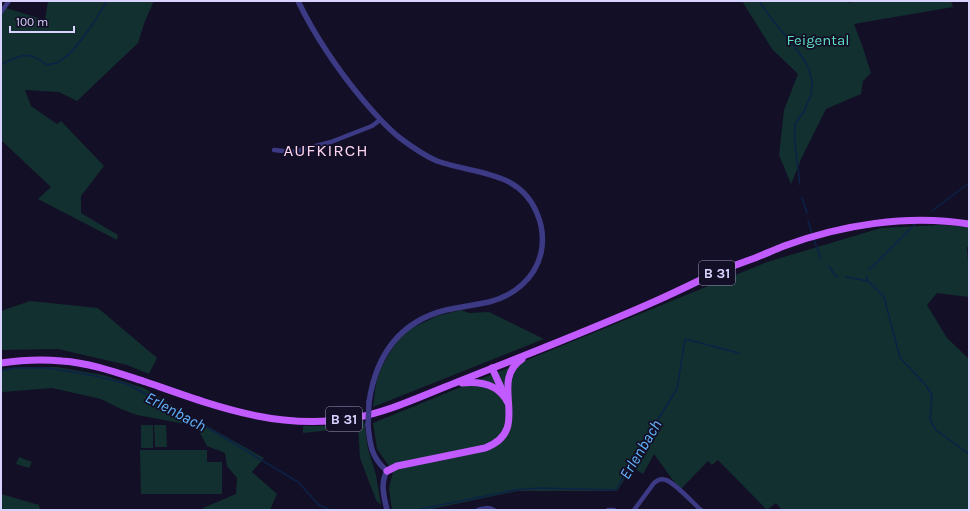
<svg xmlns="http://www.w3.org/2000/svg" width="970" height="511" font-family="Karla,sans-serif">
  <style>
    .green { fill: #12302f }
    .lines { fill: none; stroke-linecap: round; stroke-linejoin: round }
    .stream { stroke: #0c2248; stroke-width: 1.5 }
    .minor { stroke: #3d3a85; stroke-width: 4.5 }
    .tertiary { stroke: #3d3a85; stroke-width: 5.5 }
    .primary { stroke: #c25bff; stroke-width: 7 }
    .tertiary-bridge { stroke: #3d3a85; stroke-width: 5.5 }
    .labels { text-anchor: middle; stroke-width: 3.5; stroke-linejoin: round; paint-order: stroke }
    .shield { fill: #130f26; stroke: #9e99be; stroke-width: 1 }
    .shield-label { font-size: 14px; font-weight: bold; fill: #d9d4ff }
    .park-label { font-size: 15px; fill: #5fe0c0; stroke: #130f26 }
    .water-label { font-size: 16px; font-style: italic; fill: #62b6ff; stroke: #130f26 }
    .quarter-label { font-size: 17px; letter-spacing: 1px; fill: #ffd6f0; stroke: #130f26 }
  </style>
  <rect width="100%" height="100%" fill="#130f26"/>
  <!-- green -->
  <g class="green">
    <path d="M 48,1 L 153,1 L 153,3 L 145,21 L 138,43 L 77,101 L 59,92 L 25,90 L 31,106 L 57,124 L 61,121 L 104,166 L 81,196 L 81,213 L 118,235 L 117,240 L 38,199 L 51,187 L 1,140 L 1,8 L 3,7 L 45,20 Z"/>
    <path d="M 742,1 L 848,1 L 849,3 L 856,1 L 951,1 L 953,7 L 854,24 L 863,48 L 871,73 L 863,81 L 861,94 L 826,109 L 802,157 L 791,184 L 779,155 L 784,110 L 798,74 L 772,49 Z"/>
    <path d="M 941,225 L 969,227 L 969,247 L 967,247 L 969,279 L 969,297 L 937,293 L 927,305 L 947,338 L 969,359 L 969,510 L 782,510 L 776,503 L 767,510 L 718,460 L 712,465 L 708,461 L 680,490 L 654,454 L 643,474 L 632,467 L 617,491 L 517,491 L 427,510 L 392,510 L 389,488 L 393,472 L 377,449 L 373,423 L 767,262 L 881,228 Z"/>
    <path d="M 30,301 L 98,308 L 157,358 L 149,374 L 127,365 L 58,349 L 1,350 L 1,311 Z"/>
    <path d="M 461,310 L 469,313 L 489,312 L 544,339 L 373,407 L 376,383 L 381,368 L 390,352 L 398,340 L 410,329 L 437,316 Z"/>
    <path d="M 19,367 L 57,367 L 103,375 L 144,388 L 200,422 L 264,458 L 252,472 L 277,494 L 270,510 L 204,510 L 203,508 L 236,494 L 237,478 L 227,466 L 225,453 L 207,446 L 196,426 L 137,415 L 121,409 L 101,399 L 52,388 L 3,392 L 1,393 L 1,369 Z"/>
    <path d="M 364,421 L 368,449 L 376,475 L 381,505 L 376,500 L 360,458 L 358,427 L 303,433 L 303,426 L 334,426 Z"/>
    <rect x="141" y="425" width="12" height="23"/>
    <path d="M 154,425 L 166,425 L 167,447 L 155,447 Z"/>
    <path d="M 140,450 L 207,450 L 207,462 L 222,462 L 222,494 L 141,494 Z"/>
    <path d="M 19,457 L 32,462 L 29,468 L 16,464 Z"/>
    <path d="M 1,494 L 39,505 L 40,510 L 1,510 Z"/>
  </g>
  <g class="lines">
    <!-- stream -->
    <g class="stream">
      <path d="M 759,1 L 771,18 L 792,44 L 803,58 L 809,69 L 812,82 L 811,95 L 804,111 L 795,124 L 795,144 L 800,185"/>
      <path d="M 1,65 L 2,64 C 21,55 28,50 47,65 C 50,64 53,64 56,63 C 73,57 98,17 107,1"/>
      <path d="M 802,198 L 807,213"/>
      <path d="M 932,211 L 969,183"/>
      <path d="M 808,221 L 812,234"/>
      <path d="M 814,240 L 821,259"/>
      <path d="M 829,266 L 834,274 L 838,277"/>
      <path d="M 869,270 L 915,224"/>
      <path d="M 866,276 L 868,281"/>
      <path d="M 846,277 L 868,281 L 884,297 L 900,358 L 925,384 L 932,395 L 930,420 L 936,430 L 969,454"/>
      <path d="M 1,371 L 14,368 L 47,368 L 96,376 L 127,384 L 205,426 L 298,482 L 319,505 L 330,510"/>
      <path d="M 416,510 L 515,490 L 539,488 L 616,490 L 631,462 L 677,389 L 685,339 L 739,353"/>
    </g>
    <!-- minor -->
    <g class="minor">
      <path d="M 1,12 L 9,1"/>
      <path d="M 274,150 L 293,152 L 331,142 L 372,126 L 380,120"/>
      <path d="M 478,510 C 484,508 488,507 494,510"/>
      <path d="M 608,510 L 614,510"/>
      <path d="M 634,510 L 654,483 C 658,480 661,478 666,480 C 675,483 693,503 701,510"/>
    </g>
    <!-- tertiary -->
    <g class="tertiary">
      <path d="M 298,1 C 315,36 338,70 363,100 C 374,113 386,127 400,138 C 412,147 423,155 437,161 C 473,174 518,170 536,211 C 542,224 544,239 541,253 C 535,279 513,296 489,302 C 475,305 460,307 446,310 C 398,322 376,356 369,402"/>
      <path d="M 368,425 C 370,445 371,457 387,471 C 380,483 384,497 387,510"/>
    </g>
    <!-- primary -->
    <g class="primary">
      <path d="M 1,363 C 21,360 42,359 62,361 C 91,363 118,373 146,382 C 215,406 278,431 354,418 C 389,412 421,396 455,383 C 523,356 591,330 658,300 C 676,292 694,283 713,274 C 727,268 741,263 755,258 C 765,254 774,250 784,246 C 841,225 908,214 969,224"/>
      <path d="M 492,368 L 504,394"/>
      <path d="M 462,383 C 481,381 499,384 508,403"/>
      <path d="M 387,471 L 397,466 L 485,448 C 534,430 487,382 522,359"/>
    </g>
    <!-- tertiary-bridge -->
    <path class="tertiary-bridge" d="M 368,425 L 369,402"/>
  </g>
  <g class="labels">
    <!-- shield labels -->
    <g class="shield">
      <rect x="699" y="261" width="36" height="24" rx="3"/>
      <rect x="326" y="407" width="36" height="24" rx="3"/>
    </g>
    <g class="shield-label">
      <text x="717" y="278">B 31</text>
      <text x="344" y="424">B 31</text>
    </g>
    <!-- park labels -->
    <g class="park-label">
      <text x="818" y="45">Feigental</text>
    </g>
    <!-- water labels -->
    <g class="water-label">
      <text transform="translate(176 411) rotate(28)" y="6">Erlenbach</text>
      <text transform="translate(640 449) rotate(-59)" y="6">Erlenbach</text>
    </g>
    <!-- quarter labels -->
    <g class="quarter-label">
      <text x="326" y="156">AUFKIRCH</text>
    </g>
  </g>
  <!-- border -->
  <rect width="970" height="511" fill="none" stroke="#d9d4ff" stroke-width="4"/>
  <!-- scale -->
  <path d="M10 26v6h64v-6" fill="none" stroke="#d9d4ff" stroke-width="2"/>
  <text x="16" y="26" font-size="12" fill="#d9d4ff" stroke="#130f26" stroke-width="3" paint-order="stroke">100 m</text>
</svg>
